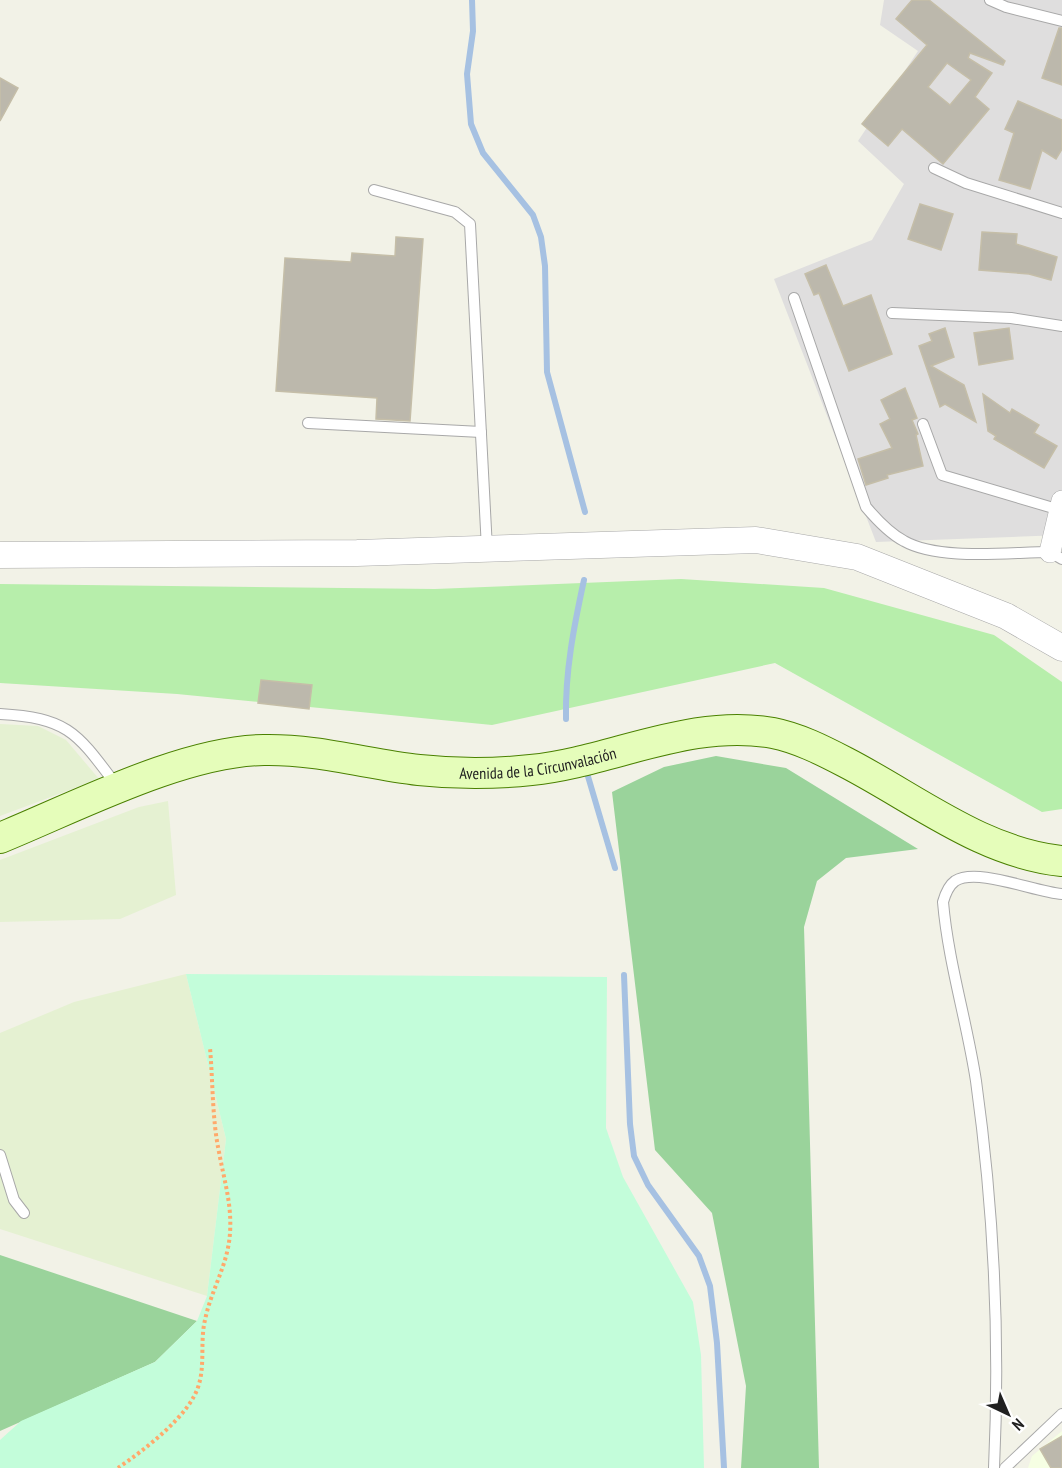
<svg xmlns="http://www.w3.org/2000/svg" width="1062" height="1468" font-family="'PT Sans Narrow',sans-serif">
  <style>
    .residential { fill: #dfdede }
    .education { fill: #f6ffe3 }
    .farmland { fill: #e5f1d2 }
    .grass { fill: #b7eeab }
    .forest { fill: #9ad39b }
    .park { fill: #c3fdda }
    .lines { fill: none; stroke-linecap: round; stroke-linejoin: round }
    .stream { stroke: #a6c1e2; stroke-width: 6 }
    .building { fill: #bcb8ac; stroke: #c5bea8; stroke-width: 1.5; fill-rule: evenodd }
    .service-casing { stroke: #a8a8a8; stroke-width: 12 }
    .minor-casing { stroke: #a8a8a8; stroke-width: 22 }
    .tertiary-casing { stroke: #a8a8a8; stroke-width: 27 }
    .secondary-casing { stroke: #4a8000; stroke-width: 32 }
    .path { stroke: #ffa96b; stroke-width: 4; stroke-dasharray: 3 3; stroke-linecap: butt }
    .service { stroke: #fff; stroke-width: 10 }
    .minor { stroke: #fff; stroke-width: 21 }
    .tertiary { stroke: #fff; stroke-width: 26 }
    .secondary { stroke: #e5fdba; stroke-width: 30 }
    .labels { text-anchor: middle; stroke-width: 4.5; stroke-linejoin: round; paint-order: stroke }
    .street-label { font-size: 16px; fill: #212121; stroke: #fff }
  </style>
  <rect width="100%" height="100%" fill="#f2f2e7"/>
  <!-- residential -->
  <path class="residential" d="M 884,0 L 1062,0 L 1062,535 L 876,542 L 774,279 L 872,240 L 904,184 L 858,141 L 918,51 L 880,25 Z"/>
  <!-- education -->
  <path class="education" d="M 1062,1431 L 1062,1468 L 1028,1468 L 1032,1456 Z"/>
  <!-- farmland -->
  <g class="farmland">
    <path d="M 0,724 L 38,726 L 66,740 L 99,779 L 0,816 Z"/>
    <path d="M 168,801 L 176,895 L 120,919 L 0,922 L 0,860 L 139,807 Z"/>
    <path d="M 186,974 L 226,1139 L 207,1296 L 0,1229 L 0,1033 L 74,1002 Z"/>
  </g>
  <!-- grass -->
  <path class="grass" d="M 681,579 L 824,588 L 994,635 L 1062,682 L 1062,809 L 1042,812 L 775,663 L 492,725 L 177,694 L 0,683 L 0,584 L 435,589 Z"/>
  <!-- forest -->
  <g class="forest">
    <path d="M 716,756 L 786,768 L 918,849 L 846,858 L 817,881 L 804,927 L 819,1468 L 741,1468 L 746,1386 L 712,1213 L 655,1150 L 612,792 L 664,767 Z"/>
    <path d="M 0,1255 L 197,1321 L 155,1362 L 0,1431 Z"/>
  </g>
  <!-- park -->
  <path class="park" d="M 186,974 L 607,977 L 606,1128 L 623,1177 L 693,1302 L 701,1355 L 704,1468 L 0,1468 L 0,1440 L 21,1421 L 155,1362 L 197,1321 L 207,1296 L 226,1139 Z"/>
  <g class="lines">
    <!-- stream -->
    <g class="stream">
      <path d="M 472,0 L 473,31 L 467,74 L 471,124 L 483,153 L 533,215 L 541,237 L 545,266 L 547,372 L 585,512"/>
      <path d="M 566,719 C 565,671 574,626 584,580"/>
      <path d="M 587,773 L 615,868"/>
      <path d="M 624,975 L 630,1124 L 634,1156 L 648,1185 L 699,1256 L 710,1286 L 717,1343 L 724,1468"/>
    </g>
  </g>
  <!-- building -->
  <g class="building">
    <path d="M 912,0 L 929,0 L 1005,61 L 1003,65 L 970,53 L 968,58 L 992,73 L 975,97 L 989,109 L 943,164 L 902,129 L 888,146 L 862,124 L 927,45 L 896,19 ZM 947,63 L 971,80 L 950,105 L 928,87 Z"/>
    <path d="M 1059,28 L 1062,28 L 1062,85 L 1042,78 Z"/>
    <path d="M 0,78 L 18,88 L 0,121 Z"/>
    <path d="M 1018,101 L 1062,120 L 1062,149 L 1056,159 L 1042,150 L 1030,189 L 999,180 L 1014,133 L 1005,129 Z"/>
    <path d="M 920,204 L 953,214 L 941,250 L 908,239 Z"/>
    <path d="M 982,232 L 1017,234 L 1016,244 L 1057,257 L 1051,280 L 1029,274 L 979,270 Z"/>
    <path d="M 396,237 L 423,239 L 410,421 L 376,419 L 377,398 L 276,391 L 285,258 L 351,262 L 352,253 L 395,256 Z"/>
    <path d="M 826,265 L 843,306 L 871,295 L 892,354 L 849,371 L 819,293 L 814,295 L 805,274 Z"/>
    <path d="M 945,328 L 954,357 L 931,366 L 964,385 L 976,422 L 945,404 L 940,407 L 919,346 L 932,341 L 929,334 Z"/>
    <path d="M 1009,328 L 1013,359 L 979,365 L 974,333 Z"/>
    <path d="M 905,388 L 917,418 L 912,420 L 918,434 L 916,435 L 923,466 L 887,475 L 888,478 L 866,485 L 858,459 L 892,448 L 880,424 L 890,419 L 881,400 Z"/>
    <path d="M 983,394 L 1010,413 L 1012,409 L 1039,425 L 1034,433 L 1057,446 L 1044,468 L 994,439 L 996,436 L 988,431 Z"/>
    <path d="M 261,680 L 312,685 L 309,709 L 258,703 Z"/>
    <path d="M 1062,1436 L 1062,1468 L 1051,1468 L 1040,1449 Z"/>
  </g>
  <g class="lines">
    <defs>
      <g id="service">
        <path d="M 990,0 L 1006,7 L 1062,21"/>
        <path d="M 934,168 L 966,183 L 1062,213"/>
        <path d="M 374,190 L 455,212 L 470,224 L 487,549"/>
        <path d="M 794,298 L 866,507 C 877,520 889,533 904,541 C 939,561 1010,552 1050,552 L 1062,559"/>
        <path d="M 892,313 L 1011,318 L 1062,326"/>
        <path d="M 308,423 L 481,432"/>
        <path d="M 923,424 L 942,475 L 1060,510"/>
        <path d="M 0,714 C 69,718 77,733 117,786"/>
        <path d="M 0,1155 L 14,1200 L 24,1213"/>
        <path d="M 994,1468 C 1000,1339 994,1210 976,1081 C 967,1022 948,961 943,902 C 945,895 948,886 955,881 C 977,867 1035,892 1062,894"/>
        <path d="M 1005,1468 L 1062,1414"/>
      </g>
      <path id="minor" d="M 1050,552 L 1062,501"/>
      <path id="tertiary" d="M 0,555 L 357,553 L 756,540 L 857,557 L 1006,616 L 1062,648"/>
      <g id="secondary">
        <path id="s1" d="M 0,838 C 76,807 183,751 264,750 C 317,749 367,764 419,770 C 456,774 494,774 531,770 C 611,762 690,718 773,733 C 798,738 822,750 845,762 C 915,798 982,853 1062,861"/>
      </g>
    </defs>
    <!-- service casing -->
    <use href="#service" class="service-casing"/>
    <!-- minor casing -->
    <use href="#minor" class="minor-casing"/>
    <!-- tertiary casing -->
    <use href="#tertiary" class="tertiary-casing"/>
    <!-- secondary casing -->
    <use href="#secondary" class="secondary-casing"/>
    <!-- path -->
    <path class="path" d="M 118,1468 C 144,1450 191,1415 199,1384 C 205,1364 200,1341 205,1320 C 211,1290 228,1265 230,1233 C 232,1204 224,1180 219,1152 C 212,1119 213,1082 210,1048"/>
    <!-- service -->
    <use href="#service" class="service"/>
    <!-- minor -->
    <use href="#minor" class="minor"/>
    <!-- tertiary -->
    <use href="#tertiary" class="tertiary"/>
    <!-- secondary -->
    <use href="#secondary" class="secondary"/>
  </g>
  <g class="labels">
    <!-- street labels -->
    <g class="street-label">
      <text dy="6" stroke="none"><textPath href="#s1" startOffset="556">Avenida de la Circunvalación</textPath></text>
    </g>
  </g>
  <!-- north arrow -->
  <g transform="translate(1008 1414) rotate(136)" stroke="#ffffff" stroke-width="4.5" paint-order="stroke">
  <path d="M0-4.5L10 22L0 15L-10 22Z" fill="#212121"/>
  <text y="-9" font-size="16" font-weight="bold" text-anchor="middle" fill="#212121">N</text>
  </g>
</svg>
